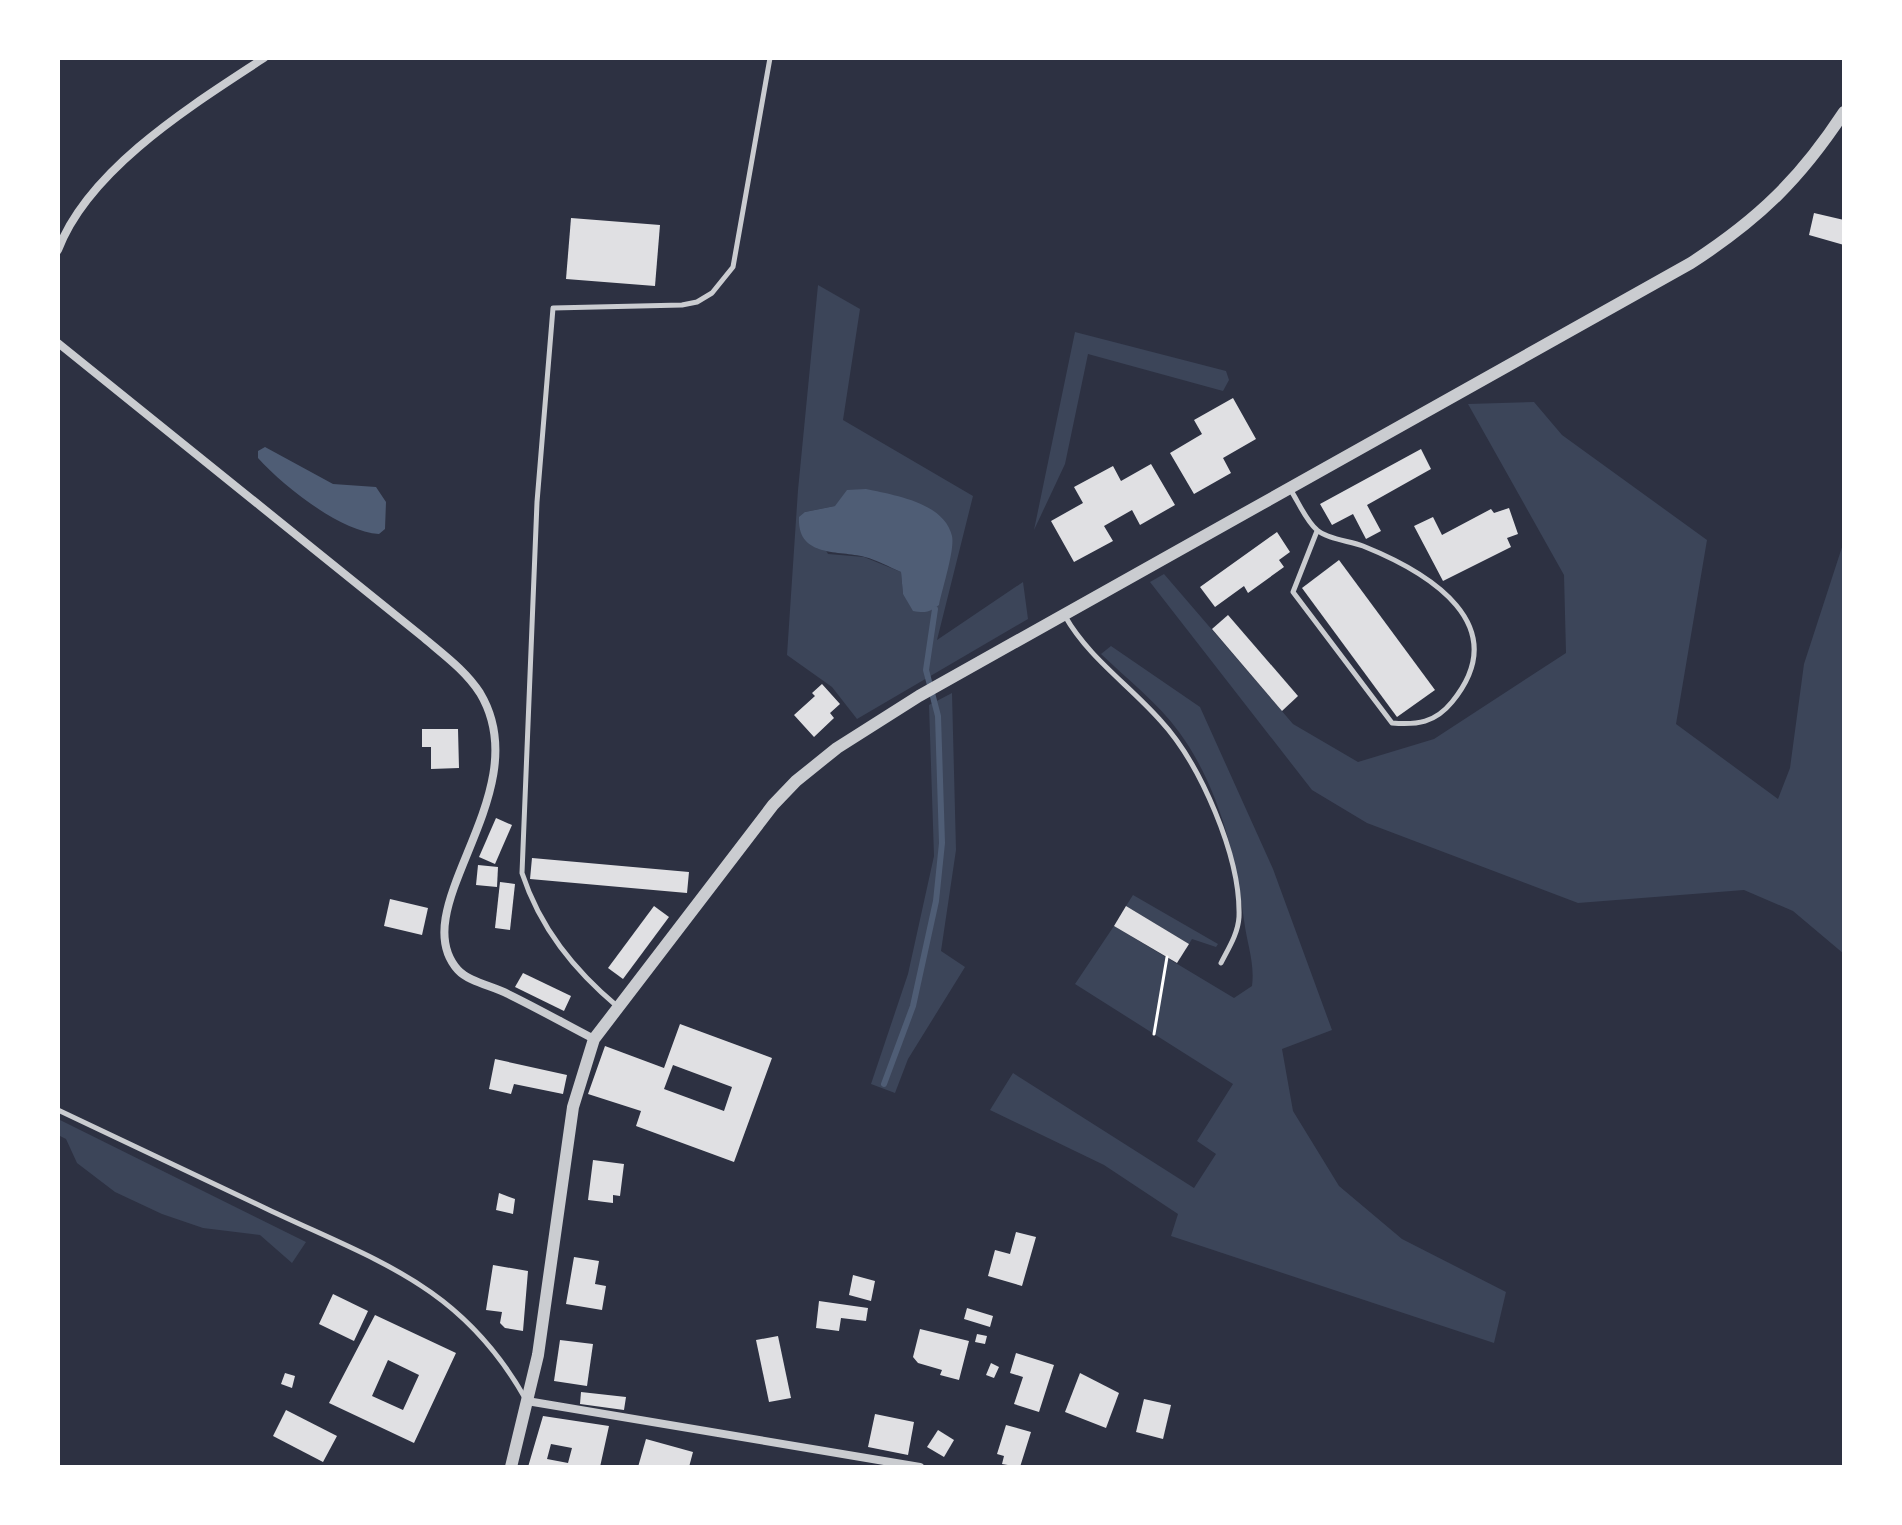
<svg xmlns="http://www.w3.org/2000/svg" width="1902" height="1525" font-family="Signika,sans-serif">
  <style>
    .green { fill: #3c4559; fill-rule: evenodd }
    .water { fill: #4f5d75 }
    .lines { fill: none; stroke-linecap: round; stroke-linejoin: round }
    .stream { stroke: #4f5d75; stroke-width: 6 }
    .building { fill: #e0e0e3; fill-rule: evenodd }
    .path { stroke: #fff; stroke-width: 3 }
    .service { stroke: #caccd0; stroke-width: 5 }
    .minor { stroke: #caccd0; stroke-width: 8 }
    .tertiary { stroke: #caccd0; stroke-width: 12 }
  </style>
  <rect width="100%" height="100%" fill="#2d3142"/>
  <!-- green -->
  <g class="green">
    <path d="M 818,285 L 860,309 L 843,420 L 973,496 L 937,640 L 1023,582 L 1028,619 L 857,719 L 832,687 L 787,655 L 798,490 ZM 835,506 L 939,605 L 903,594 L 901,572 L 864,557 L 828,554 L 805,512 Z"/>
    <path d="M 1075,332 L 1226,371 L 1229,380 L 1223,391 L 1088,354 L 1065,464 L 1034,530 Z"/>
    <path d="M 1534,402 L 1562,435 L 1707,540 L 1676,724 L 1778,799 L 1790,768 L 1804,664 L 1844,541 L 1844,954 L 1793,911 L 1744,890 L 1578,903 L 1367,823 L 1312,790 L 1150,582 L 1164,574 L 1293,724 L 1358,762 L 1434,739 L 1566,653 L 1564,575 L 1468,404 Z"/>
    <path d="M 1111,646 L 1200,707 L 1273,869 L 1332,1030 L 1282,1049 L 1293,1111 L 1339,1186 L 1402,1239 L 1506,1292 L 1494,1343 L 1171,1236 L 1178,1214 L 1104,1165 L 990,1110 L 1013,1073 L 1194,1188 L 1216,1154 L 1197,1141 L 1233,1084 L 1075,984 L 1114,926 L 1234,998 L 1252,986 C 1255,963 1247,944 1244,920 C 1236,856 1218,785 1179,732 C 1158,703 1127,679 1101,654 Z"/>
    <path d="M 952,693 L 956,850 L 941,951 L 965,967 L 908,1059 L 895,1093 L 871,1084 L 908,974 L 934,856 L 929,705 Z"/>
    <path d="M 1133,895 L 1218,944 L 1216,947 L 1192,939 L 1189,944 L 1126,906 Z"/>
    <path d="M 58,1119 L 306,1242 L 292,1263 L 260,1235 L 203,1228 L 162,1214 L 115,1192 L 77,1163 L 66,1139 L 58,1135 Z"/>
  </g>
  <!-- water -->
  <g class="water">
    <path d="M 265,447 L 333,484 L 376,487 L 386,502 L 385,529 L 379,534 C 341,532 283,486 258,458 L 258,451 Z"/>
    <path d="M 866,489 C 893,495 944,502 952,536 C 955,550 942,589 939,605 C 929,613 924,613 913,611 L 903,594 L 901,572 C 889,567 877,560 865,557 C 838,550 797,558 799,517 L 805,512 L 835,506 L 847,490 Z"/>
  </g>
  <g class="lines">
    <!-- stream -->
    <path class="stream" d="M 884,1084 L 913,1006 L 936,901 L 942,843 L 938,716 L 926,670 L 935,609"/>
  </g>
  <!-- building -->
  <g class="building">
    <path d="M 1814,213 L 1844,220 L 1844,245 L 1809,235 Z"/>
    <path d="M 571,218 L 660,225 L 655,286 L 566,279 Z"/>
    <path d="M 1233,398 L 1256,439 L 1223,458 L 1231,473 L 1194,494 L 1170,453 L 1202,434 L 1194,420 Z"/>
    <path d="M 1421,449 L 1431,469 L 1367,505 L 1381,531 L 1366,539 L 1353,514 L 1332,525 L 1320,504 Z"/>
    <path d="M 1151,464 L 1175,505 L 1140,525 L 1132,510 L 1104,526 L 1113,541 L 1074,562 L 1051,521 L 1083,503 L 1074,487 L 1113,466 L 1121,481 Z"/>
    <path d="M 1509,508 L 1518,534 L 1507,538 L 1511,547 L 1443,581 L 1414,526 L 1433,517 L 1442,535 L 1491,509 L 1494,513 Z"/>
    <path d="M 1277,532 L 1290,552 L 1279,560 L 1284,567 L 1248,593 L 1244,586 L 1215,607 L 1200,587 Z"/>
    <path d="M 1339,560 L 1435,690 L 1397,717 L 1302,588 Z"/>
    <path d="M 1228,615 L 1298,696 L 1282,711 L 1212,629 Z"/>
    <path d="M 822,684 L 840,704 L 830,713 L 834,718 L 814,737 L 794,715 L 815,696 L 812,693 Z"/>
    <path d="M 422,729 L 458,729 L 459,768 L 431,769 L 431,747 L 422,747 Z"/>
    <path d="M 496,818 L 512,825 L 495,864 L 479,857 Z"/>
    <path d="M 532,858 L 689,872 L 687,893 L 530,879 Z"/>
    <path d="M 478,865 L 498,867 L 497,887 L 476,885 Z"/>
    <path d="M 500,882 L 515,884 L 510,930 L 495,928 Z"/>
    <path d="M 390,899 L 428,908 L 422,935 L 384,926 Z"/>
    <path d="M 654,906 L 669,917 L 623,979 L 608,968 Z"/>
    <path d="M 1126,906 L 1189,944 L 1177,963 L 1114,926 Z"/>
    <path d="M 523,973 L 571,996 L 564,1011 L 515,987 Z"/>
    <path d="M 680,1024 L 772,1058 L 734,1162 L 636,1126 L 641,1111 L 588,1094 L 605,1046 L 664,1068 ZM 673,1065 L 732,1087 L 724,1111 L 664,1089 Z"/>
    <path d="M 495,1059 L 567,1075 L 563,1094 L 514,1084 L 511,1094 L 489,1089 Z"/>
    <path d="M 593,1160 L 624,1164 L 620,1196 L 613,1195 L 613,1203 L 588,1200 Z"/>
    <path d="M 499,1193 L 515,1199 L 513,1214 L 496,1210 Z"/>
    <path d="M 1016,1232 L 1036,1237 L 1022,1286 L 988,1276 L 995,1250 L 1010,1254 Z"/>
    <path d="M 574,1257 L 599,1261 L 595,1284 L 606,1286 L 602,1310 L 566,1304 Z"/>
    <path d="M 493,1265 L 528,1271 L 523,1331 L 505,1328 L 500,1323 L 502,1312 L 486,1310 Z"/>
    <path d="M 853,1275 L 875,1281 L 871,1301 L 849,1295 Z"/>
    <path d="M 333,1294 L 368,1311 L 354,1341 L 319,1324 Z"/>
    <path d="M 819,1301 L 868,1308 L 866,1321 L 841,1318 L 839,1331 L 816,1328 Z"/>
    <path d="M 967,1308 L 993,1316 L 990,1327 L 964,1319 Z"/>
    <path d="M 375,1315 L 456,1353 L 414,1443 L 329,1403 ZM 388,1360 L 419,1375 L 403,1410 L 372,1396 Z"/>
    <path d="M 920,1329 L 969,1341 L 959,1380 L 940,1375 L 942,1370 L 918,1363 L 913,1357 Z"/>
    <path d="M 977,1334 L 987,1336 L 985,1344 L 975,1342 Z"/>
    <path d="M 778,1336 L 791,1398 L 769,1402 L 756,1340 Z"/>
    <path d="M 560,1340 L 593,1344 L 587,1386 L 554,1381 Z"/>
    <path d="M 1016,1353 L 1054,1365 L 1039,1412 L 1014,1404 L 1023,1377 L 1010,1373 Z"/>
    <path d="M 991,1363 L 999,1367 L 994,1378 L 986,1375 Z"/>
    <path d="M 285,1373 L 295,1376 L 292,1388 L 281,1384 Z"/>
    <path d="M 1080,1373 L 1119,1393 L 1106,1428 L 1065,1412 Z"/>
    <path d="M 581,1392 L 626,1397 L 624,1410 L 580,1404 Z"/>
    <path d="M 1144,1399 L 1171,1405 L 1163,1439 L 1136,1432 Z"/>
    <path d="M 286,1410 L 337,1436 L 323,1462 L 273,1436 Z"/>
    <path d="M 875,1414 L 914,1422 L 908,1455 L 868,1447 Z"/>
    <path d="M 543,1416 L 609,1426 L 600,1467 L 528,1467 ZM 551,1444 L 572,1448 L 568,1463 L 547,1459 Z"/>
    <path d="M 1006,1425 L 1031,1432 L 1020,1467 L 1002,1464 L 1004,1456 L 997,1454 Z"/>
    <path d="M 938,1430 L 954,1440 L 944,1457 L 927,1447 Z"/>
    <path d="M 646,1439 L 693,1452 L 689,1467 L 638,1467 Z"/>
  </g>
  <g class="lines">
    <!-- path -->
    <path class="path" d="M 1154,1034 L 1167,957"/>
    <!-- service -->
    <g class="service">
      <path d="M 1290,489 C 1298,501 1306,521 1317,530 C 1327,539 1350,541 1363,546 C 1430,573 1515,625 1452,702 C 1435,723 1417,725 1392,723 L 1293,592 L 1317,531"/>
      <path d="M 1065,616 C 1088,657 1129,685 1160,720 C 1200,763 1241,857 1239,917 C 1238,934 1228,949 1221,963"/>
      <path d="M 618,1007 C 574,970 540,928 522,873 L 537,502 L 553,308 L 682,305 L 697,302 L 712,293 L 733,267 L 770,58"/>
      <path d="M 58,1110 C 128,1143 197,1176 267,1209 C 377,1261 461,1285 525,1398"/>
    </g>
    <!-- minor -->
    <g class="minor">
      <path d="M 58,250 C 89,168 194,104 264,58"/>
      <path d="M 58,343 L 424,638 C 444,655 466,671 480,693 C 540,793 402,908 458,970 C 469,982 493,986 508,994 C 537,1008 565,1024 594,1039"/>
      <path d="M 527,1401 L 920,1467"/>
    </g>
    <!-- tertiary -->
    <path class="tertiary" d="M 511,1467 L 538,1355 L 573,1107 L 594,1039 L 773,805 L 796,781 L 837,748 L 919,696 L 1691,263 C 1759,219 1800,179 1844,112"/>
  </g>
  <!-- border -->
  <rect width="1902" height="1525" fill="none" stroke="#ffffff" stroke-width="120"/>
</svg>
